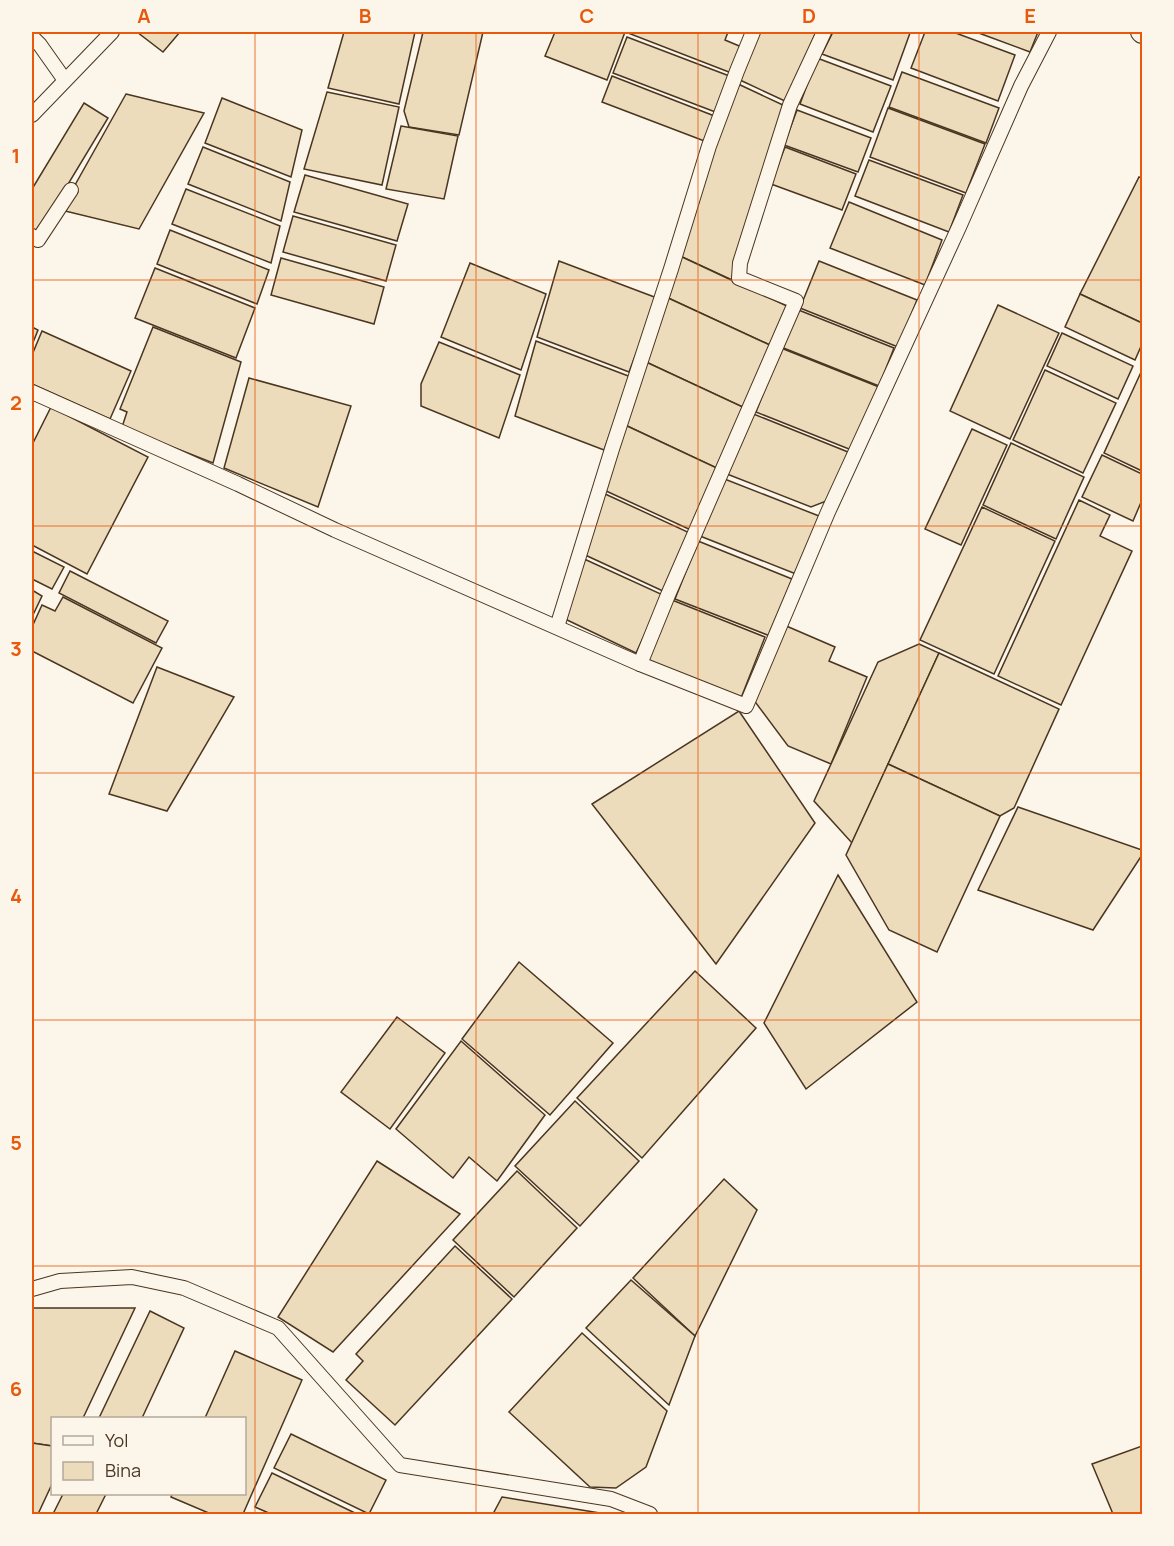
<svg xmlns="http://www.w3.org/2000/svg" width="1174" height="1546" font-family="Manrope,sans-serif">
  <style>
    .building { fill: #ecdcbc; stroke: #4a3520; stroke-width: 1.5 }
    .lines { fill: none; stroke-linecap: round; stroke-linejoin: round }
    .street-casing { stroke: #4a3520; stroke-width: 16 }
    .secondary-casing { stroke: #4a3520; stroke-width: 22 }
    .street { stroke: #fbf6e9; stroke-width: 14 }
    .secondary { stroke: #fbf6e9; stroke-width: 20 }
    .grid { fill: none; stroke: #e8590c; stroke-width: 1.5; stroke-opacity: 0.55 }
    .neatline { fill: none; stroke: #e8590c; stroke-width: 2 }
    .grid-label { font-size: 20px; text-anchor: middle; font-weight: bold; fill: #e8590c }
  </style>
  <rect width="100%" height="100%" fill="#fbf6e9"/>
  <!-- building -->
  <g class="building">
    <path d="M 137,32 L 180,32 L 163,52 Z"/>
    <path d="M 344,32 L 415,32 L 399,104 L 328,88 Z"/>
    <path d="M 423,32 L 483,32 L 459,135 L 409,127 L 404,111 Z"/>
    <path d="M 555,32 L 625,32 L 607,80 L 545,56 Z"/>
    <path d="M 629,32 L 728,32 L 725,40 L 744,48 L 734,74 L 628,33 Z"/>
    <path d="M 759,32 L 816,32 L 787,102 L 740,80 Z"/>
    <path d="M 833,32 L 906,32 L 910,33 L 893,80 L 822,54 Z"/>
    <path d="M 925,32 L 953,32 L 1015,55 L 998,101 L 911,68 Z"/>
    <path d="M 976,32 L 1038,32 L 1030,52 Z"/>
    <path d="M 627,37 L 732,77 L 718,113 L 613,73 Z"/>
    <path d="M 817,58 L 891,86 L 873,132 L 800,104 Z"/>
    <path d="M 902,72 L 999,108 L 986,143 L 889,107 Z"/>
    <path d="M 612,76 L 717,117 L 707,142 L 602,102 Z"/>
    <path d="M 736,83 L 785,106 L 732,280 L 680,256 Z"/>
    <path d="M 327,92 L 399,107 L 382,185 L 304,169 Z"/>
    <path d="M 126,94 L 204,113 L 139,229 L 61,210 Z"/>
    <path d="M 222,98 L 302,130 L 291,177 L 205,143 Z"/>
    <path d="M 84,103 L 108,118 L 38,234 L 32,230 L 32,189 Z"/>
    <path d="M 888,108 L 985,144 L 966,193 L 870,157 Z"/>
    <path d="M 797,110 L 871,138 L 858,172 L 784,145 Z"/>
    <path d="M 401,126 L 458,136 L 444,199 L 386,189 Z"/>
    <path d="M 203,147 L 290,182 L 281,221 L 188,184 Z"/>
    <path d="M 785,147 L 856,174 L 842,210 L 771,184 Z"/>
    <path d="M 869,160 L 963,195 L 949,232 L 855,196 Z"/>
    <path d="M 305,175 L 408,204 L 397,241 L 294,212 Z"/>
    <path d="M 1139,177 L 1142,178 L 1142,323 L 1080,294 Z"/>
    <path d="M 186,189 L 280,226 L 271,263 L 172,224 Z"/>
    <path d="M 849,202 L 942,240 L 925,285 L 830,248 Z"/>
    <path d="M 293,216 L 396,245 L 386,281 L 283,252 Z"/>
    <path d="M 170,230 L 269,270 L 257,304 L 157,264 Z"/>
    <path d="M 680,256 L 789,307 L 772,346 L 666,297 Z"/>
    <path d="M 281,258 L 384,287 L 374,324 L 271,295 Z"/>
    <path d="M 559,261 L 657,298 L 629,372 L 537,337 Z"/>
    <path d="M 819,261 L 917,300 L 898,347 L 800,308 Z"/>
    <path d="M 470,263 L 546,294 L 521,370 L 441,337 Z"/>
    <path d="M 155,268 L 255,308 L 236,358 L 135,318 Z"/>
    <path d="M 1080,294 L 1142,323 L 1142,344 L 1135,360 L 1065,327 Z"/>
    <path d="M 666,297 L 772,346 L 747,409 L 646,362 Z"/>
    <path d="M 998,305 L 1059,333 L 1010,439 L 950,411 Z"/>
    <path d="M 796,309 L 894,348 L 879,386 L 781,347 Z"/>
    <path d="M 32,327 L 38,330 L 32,345 Z"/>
    <path d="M 153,327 L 241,362 L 213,463 L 122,427 L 127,412 L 120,409 Z"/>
    <path d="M 42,331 L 131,371 L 110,419 L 32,384 L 32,355 Z"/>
    <path d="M 1062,333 L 1133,366 L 1118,399 L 1047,366 Z"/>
    <path d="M 536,341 L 631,377 L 604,450 L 515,416 Z"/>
    <path d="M 439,342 L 520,375 L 499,438 L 421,406 L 421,384 Z"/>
    <path d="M 781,348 L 879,387 L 854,451 L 756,412 Z"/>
    <path d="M 646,362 L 747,409 L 721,470 L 625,425 Z"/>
    <path d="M 1045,370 L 1116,403 L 1083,473 L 1013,440 Z"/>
    <path d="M 1142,370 L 1142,471 L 1104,453 Z"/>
    <path d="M 249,378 L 351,406 L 318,507 L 224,468 Z"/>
    <path d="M 51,407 L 148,457 L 87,574 L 32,545 L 32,445 Z"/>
    <path d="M 751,413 L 848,452 L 829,500 L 811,507 L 727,474 Z"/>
    <path d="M 625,425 L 721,470 L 693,531 L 604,490 Z"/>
    <path d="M 972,429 L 1007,445 L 961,545 L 925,529 Z"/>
    <path d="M 1011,443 L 1084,477 L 1056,539 L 983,505 Z"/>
    <path d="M 1102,455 L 1142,474 L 1142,500 L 1133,521 L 1082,497 Z"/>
    <path d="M 722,478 L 819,516 L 796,574 L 700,536 Z"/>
    <path d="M 603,493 L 692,534 L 665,592 L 583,554 Z"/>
    <path d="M 1079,500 L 1110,515 L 1100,536 L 1132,551 L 1061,705 L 998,676 Z"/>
    <path d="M 982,507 L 1055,541 L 994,674 L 920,640 Z"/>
    <path d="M 698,541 L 792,579 L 770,636 L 675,599 Z"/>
    <path d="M 32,551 L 64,567 L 52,589 L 32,579 Z"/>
    <path d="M 582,558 L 663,595 L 636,653 L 563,618 Z"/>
    <path d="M 70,571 L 168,621 L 156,643 L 59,593 Z"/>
    <path d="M 32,590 L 42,596 L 32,617 Z"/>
    <path d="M 63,597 L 162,648 L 133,703 L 32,651 L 32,627 L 42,605 L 55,611 Z"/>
    <path d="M 672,600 L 765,637 L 741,698 L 647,661 Z"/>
    <path d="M 784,625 L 835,647 L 829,661 L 867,677 L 831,764 L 788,746 L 753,699 Z"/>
    <path d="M 919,644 L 939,653 L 852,843 L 814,801 L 878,662 Z"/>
    <path d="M 939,653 L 1059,709 L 1014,808 L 1000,816 L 888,764 Z"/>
    <path d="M 157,667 L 234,697 L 167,811 L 109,794 Z"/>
    <path d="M 739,711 L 815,823 L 716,964 L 592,804 Z"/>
    <path d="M 888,764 L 1000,816 L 937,952 L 889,930 L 846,855 Z"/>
    <path d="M 1018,807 L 1142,850 L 1142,855 L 1093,930 L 978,890 Z"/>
    <path d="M 838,875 L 917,1002 L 806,1089 L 764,1023 Z"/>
    <path d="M 519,962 L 613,1043 L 550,1115 L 462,1039 Z"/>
    <path d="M 695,971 L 756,1028 L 642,1158 L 577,1098 Z"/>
    <path d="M 397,1017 L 445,1053 L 390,1129 L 341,1092 Z"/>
    <path d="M 461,1041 L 545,1115 L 497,1181 L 469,1157 L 453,1178 L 396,1129 Z"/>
    <path d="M 575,1101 L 639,1161 L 580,1226 L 515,1166 Z"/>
    <path d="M 377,1161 L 460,1214 L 333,1352 L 278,1317 Z"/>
    <path d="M 517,1171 L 577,1228 L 514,1297 L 453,1240 Z"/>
    <path d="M 724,1179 L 757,1210 L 695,1336 L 633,1278 Z"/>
    <path d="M 455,1246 L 512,1299 L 395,1425 L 346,1380 L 363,1361 L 356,1354 Z"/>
    <path d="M 631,1280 L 695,1336 L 669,1405 L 586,1328 Z"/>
    <path d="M 32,1308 L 135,1308 L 83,1418 L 52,1418 L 52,1446 L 32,1443 Z"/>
    <path d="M 150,1311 L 184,1328 L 142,1418 L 99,1418 Z"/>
    <path d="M 582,1333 L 667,1411 L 646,1467 L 616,1488 L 590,1487 L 509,1412 Z"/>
    <path d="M 235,1351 L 302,1380 L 243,1514 L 211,1514 L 171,1497 L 172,1494 L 244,1494 L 244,1418 L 205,1418 Z"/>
    <path d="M 291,1434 L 386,1480 L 369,1514 L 274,1468 Z"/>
    <path d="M 32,1443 L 52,1446 L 52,1484 L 38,1514 L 32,1514 Z"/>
    <path d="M 1142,1446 L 1142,1514 L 1113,1514 L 1092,1464 Z"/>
    <path d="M 272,1473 L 357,1514 L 271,1514 L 255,1507 Z"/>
    <path d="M 63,1494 L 106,1494 L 96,1514 L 53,1514 Z"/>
    <path d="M 502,1497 L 600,1513 L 599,1514 L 493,1514 Z"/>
  </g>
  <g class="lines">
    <defs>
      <g id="street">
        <path d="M 32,37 L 40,45 L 64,79"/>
        <path d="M 32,115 L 112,32"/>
        <path d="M 32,236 L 38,240 L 71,190"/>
        <path d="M 32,392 L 238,484 L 335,530 L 640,664 L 746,706 L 828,512 L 959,227 L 1021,86 L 1049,32"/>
        <path d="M 557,627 L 612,449 L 671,269 L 709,146 L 737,71 L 753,32"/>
        <path d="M 640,664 L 668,595 L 796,301 L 739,278 L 740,263 L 790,105 L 824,32"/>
        <path d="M 32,1289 L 60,1281 L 132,1277 L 184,1288 L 278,1328 L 400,1465 L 611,1499 L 650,1514"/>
      </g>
      <path id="secondary" d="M 1141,32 L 1142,33"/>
    </defs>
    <!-- street casing -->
    <use href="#street" class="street-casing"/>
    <!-- secondary casing -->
    <use href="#secondary" class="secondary-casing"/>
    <!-- street -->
    <use href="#street" class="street"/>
    <!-- secondary -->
    <use href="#secondary" class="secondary"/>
  </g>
  <!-- grid -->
  <path class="grid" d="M 255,32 L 255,1514M 476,32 L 476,1514M 698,32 L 698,1514M 919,32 L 919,1514M 32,280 L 1142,280M 32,526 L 1142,526M 32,773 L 1142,773M 32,1020 L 1142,1020M 32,1266 L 1142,1266"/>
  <!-- border -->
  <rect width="1174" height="1546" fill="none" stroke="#fbf6e9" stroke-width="66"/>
  <!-- legend -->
  <rect x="51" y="1417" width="195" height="78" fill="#fbf6e9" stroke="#b4a999" stroke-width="1.5"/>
  <rect x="63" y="1436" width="30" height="9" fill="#fbf6e9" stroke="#b4a999" stroke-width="1.5"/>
  <text x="105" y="1447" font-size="18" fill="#4a3520">Yol</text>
  <rect x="63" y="1462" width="30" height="18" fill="#ecdcbc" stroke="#b4a999" stroke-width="1.5"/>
  <text x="105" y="1477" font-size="18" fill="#4a3520">Bina</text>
  <rect x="33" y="33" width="1108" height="1480" class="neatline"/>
  <g class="grid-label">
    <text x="144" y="23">A</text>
    <text x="365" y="23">B</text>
    <text x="587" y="23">C</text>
    <text x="809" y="23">D</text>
    <text x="1030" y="23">E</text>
    <text x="16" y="163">1</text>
    <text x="16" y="410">2</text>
    <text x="16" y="656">3</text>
    <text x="16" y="903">4</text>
    <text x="16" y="1150">5</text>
    <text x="16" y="1396">6</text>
  </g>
</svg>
